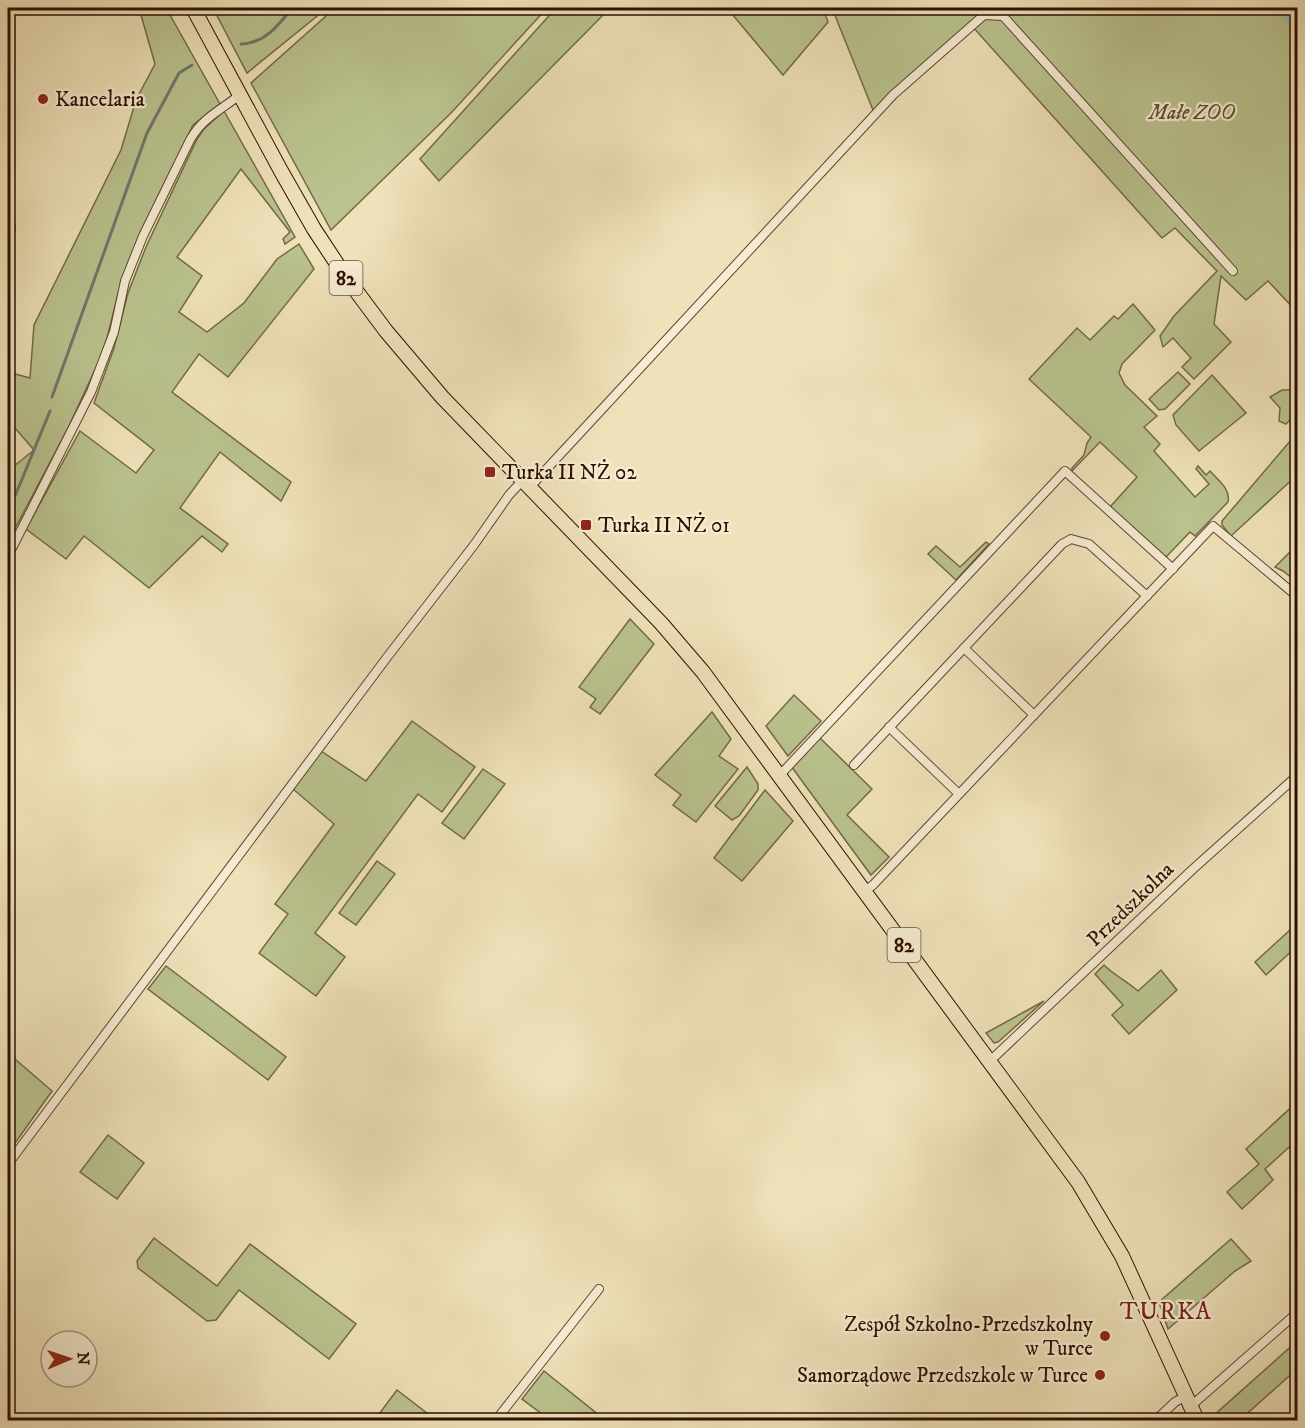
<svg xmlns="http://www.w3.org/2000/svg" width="1305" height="1428" font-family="'IM FELL DW Pica',serif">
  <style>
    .green { fill: #bac38f; stroke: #746948; stroke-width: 1.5 }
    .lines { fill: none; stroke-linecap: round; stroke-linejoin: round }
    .stream { stroke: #70776e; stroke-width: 3 }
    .river { stroke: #9cbcb8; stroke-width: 18 }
    .minor-casing { stroke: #5e442e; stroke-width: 10 }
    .primary-casing { stroke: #2d0f00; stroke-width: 16 }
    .minor { stroke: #f5ecd2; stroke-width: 8 }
    .primary { stroke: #efe2ba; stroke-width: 14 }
    .poi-dot { fill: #8f2418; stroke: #f5ecd2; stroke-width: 2 }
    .labels { text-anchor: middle; stroke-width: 4.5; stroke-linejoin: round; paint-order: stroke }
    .shield { fill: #f5ecd2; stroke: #69513f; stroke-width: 1.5 }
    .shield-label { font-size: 20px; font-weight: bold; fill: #2d0f00 }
    .poi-label { font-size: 21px; fill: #2d0f00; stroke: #f5ecd2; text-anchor: start }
    .park-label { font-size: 21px; font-style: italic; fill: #5e4e32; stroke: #f5ecd2 }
    .street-label { font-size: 21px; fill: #2d0f00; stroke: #f5ecd2 }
    .quarter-label { font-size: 24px; letter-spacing: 1.5px; fill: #7a1f14; stroke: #f5ecd2 }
  </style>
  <rect width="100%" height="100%" fill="#efe2ba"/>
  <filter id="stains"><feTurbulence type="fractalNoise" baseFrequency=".00333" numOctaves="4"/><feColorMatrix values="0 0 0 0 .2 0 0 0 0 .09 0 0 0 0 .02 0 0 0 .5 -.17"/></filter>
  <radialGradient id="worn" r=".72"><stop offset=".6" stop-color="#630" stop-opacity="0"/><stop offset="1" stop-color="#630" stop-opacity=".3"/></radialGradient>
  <!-- green -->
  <g class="green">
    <path d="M 139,8 L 157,8 L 170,15 L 220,104 L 193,125 L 147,221 L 118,294 L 107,338 L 99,361 L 68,428 L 8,542 L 8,471 L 34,450 L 8,420 L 8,372 L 30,378 L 34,325 L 121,150 L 136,100 L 155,64 Z"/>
    <path d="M 213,8 L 327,8 L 247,73 Z"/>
    <path d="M 335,8 L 547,8 L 452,112 L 331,230 L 251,83 Z"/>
    <path d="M 556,8 L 610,8 L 439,181 L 420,159 Z"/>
    <path d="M 727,8 L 823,8 L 828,22 L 783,75 Z"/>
    <path d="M 832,8 L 1297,8 L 1297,312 L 1268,281 L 1246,300 L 1221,276 L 1214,324 L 1231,342 L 1194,379 L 1182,367 L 1191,358 L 1173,338 L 1163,347 L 1160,336 L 1174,316 L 1217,271 L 1175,228 L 1162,238 L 972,26 L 875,115 Z"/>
    <path d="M 224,111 L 295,237 L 285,244 L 283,239 L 290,232 L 241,169 L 177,257 L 202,276 L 179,312 L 207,332 L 244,303 L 277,259 L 299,244 L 314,269 L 228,377 L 199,354 L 172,392 L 291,482 L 281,501 L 220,452 L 180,508 L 228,544 L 222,552 L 202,536 L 149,588 L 84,536 L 66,559 L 26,529 L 80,431 L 136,473 L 154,450 L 94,403 L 114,348 L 128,293 L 146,247 L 197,139 L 204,129 Z"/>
    <path d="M 1133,304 L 1155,330 L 1122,364 L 1119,373 L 1125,385 L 1157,416 L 1144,427 L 1160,444 L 1154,451 L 1195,497 L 1209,484 L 1196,469 L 1198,466 L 1206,475 L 1210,471 C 1218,480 1231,489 1228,502 L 1195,536 L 1190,532 L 1166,557 L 1110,507 L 1137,477 L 1100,442 L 1072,471 L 1072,468 L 1084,455 L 1087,443 L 1091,437 L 1029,379 L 1077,328 L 1090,340 L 1114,316 L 1118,319 Z"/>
    <path d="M 1178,372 L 1190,384 L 1165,409 L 1159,410 L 1149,399 Z"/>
    <path d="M 1212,375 L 1246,413 L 1199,451 L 1176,425 L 1173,415 Z"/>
    <path d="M 1282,390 L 1297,390 C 1298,406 1298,413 1286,424 L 1279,421 L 1280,408 L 1270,397 Z"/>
    <path d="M 1297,433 L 1297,475 L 1231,536 L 1222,525 L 1222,521 Z"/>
    <path d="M 986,542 L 989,544 L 956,580 L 928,554 L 936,546 L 960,567 Z"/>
    <path d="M 1297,545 L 1297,582 L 1283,571 L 1275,567 Z"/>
    <path d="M 630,619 L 654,644 L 600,714 L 590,707 L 596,699 L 579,687 Z"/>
    <path d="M 794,695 L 821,721 L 788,756 L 766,726 Z"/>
    <path d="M 712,712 L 731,739 L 719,756 L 738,769 L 696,822 L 673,805 L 681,795 L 655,775 Z"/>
    <path d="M 412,721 L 475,767 L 442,812 L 418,794 L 315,933 L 345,957 L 316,996 L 259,953 L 288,914 L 275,904 L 334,824 L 293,789 L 321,751 L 366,781 Z"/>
    <path d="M 819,737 L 872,789 L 847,815 L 889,857 L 871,875 L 791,766 Z"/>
    <path d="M 747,767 L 758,784 L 758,790 L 739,816 L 732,820 L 715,806 Z"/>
    <path d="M 483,769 L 505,784 L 464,839 L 442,823 Z"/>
    <path d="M 765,790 L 793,821 L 742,881 L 714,858 Z"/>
    <path d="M 377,861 L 395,874 L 356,925 L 339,913 Z"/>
    <path d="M 1291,929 L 1297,937 L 1297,946 L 1266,975 L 1255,962 Z"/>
    <path d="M 1104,965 C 1115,976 1127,981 1138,991 L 1161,970 L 1177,990 L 1129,1034 L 1112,1015 L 1123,1005 L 1095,974 Z"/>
    <path d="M 166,966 L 286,1057 L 268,1080 L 148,989 Z"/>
    <path d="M 1044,1001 L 998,1042 L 994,1043 L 986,1033 Z"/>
    <path d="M 8,1053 L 52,1091 L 8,1153 Z"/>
    <path d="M 1297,1102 L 1297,1140 L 1265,1169 L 1273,1180 L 1242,1209 L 1227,1192 L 1259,1164 L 1246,1149 Z"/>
    <path d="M 108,1135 L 144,1163 L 117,1199 L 80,1172 Z"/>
    <path d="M 154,1238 L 217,1286 L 250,1244 L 356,1324 L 329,1359 L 239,1290 L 216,1320 L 207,1321 L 138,1268 L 137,1261 Z"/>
    <path d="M 1231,1239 L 1251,1261 L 1235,1271 L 1168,1329 L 1159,1302 Z"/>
    <path d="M 1296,1342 L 1297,1344 L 1297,1369 L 1240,1420 L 1214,1420 L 1212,1417 Z"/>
    <path d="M 544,1371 L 600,1416 L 597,1420 L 550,1420 L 522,1399 Z"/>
    <path d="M 397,1390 L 436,1420 L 379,1420 L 376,1418 Z"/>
  </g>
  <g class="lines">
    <!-- stream -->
    <g class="stream">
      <path d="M 241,44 C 265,43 278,26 292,8"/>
      <path d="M 52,397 L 147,133 L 179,73 L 192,65"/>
      <path d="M 13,501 L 50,411"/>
    </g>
    <!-- river -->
    <path class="river" d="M 1285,8 L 1298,20"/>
    <defs>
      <g id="minor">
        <path d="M 8,218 L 11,227 L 8,249"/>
        <path d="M 529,488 L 893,95 L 984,15 L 1003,16 L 1233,271"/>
        <path d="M 8,556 L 91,392 L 114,332 L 125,281 L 143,236 L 190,140 C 203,117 221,110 241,94"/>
        <path d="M 964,648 L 1034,715"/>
        <path d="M 889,727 L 959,794"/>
        <path d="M 854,765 L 1062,544 L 1071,539 L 1089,544 L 1147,596"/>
        <path d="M 780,775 L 1065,471 L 1173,569"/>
        <path d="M 865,891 L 873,885 L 1213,526 L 1298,597"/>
        <path d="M 990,1061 L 1193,869 L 1298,775"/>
        <path d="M 8,1164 L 388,656 L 474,545 L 509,495 L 522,481"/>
        <path d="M 1191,1406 L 1298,1312"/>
        <path d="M 496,1420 L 599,1289"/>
        <path d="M 1156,1420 L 1175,1402 L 1186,1396"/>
      </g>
      <path id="primary" d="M 193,8 L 281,171 L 314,229 L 345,276 L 386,331 L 442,397 L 661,623 L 703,672 L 1078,1182 L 1122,1256 L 1197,1420"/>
    </defs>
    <!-- minor casing -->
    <use href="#minor" class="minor-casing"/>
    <!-- primary casing -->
    <use href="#primary" class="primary-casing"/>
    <!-- minor -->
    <use href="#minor" class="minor"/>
    <!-- primary -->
    <use href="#primary" class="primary"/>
  </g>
  <!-- markers -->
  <g class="poi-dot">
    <circle cx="43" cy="99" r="6"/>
    <rect x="484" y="466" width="12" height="12" rx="3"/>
    <rect x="580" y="519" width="12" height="12" rx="3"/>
    <circle cx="1105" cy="1336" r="6"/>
    <circle cx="1100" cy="1375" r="6"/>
  </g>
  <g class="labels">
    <!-- shield labels -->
    <g class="shield">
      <rect x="329.5" y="261" width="33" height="34" rx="4.5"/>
      <rect x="887.5" y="928" width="33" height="34" rx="4.5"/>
    </g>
    <g class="shield-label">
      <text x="346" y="285">82</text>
      <text x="904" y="952">82</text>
    </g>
    <!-- poi labels -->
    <g class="poi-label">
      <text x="55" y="106">Kancelaria</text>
      <text x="502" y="479">Turka II NŻ 02</text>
      <text x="598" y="532">Turka II NŻ 01</text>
      <text x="1093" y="1331" text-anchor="end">Zespół Szkolno-Przedszkolny<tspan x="1093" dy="24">w Turce</tspan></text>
      <text x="1088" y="1382" text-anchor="end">Samorządowe Przedszkole w Turce</text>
    </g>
    <!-- park labels -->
    <g class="park-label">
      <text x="1192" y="119">Małe ZOO</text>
    </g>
    <!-- street labels -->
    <g class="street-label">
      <text transform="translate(1130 904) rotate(-44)" y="7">Przedszkolna</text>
    </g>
    <!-- quarter labels -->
    <g class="quarter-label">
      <text x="1166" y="1319">TURKA</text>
    </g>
  </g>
  <!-- margin -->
  <rect width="1305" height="1428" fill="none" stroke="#efe2ba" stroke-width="30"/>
  <rect x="9" y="9" width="1287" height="1410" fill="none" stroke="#2d0f00" stroke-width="3"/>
  <rect x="15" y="15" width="1275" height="1398" fill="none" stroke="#2d0f00" stroke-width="1.5"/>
  <!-- north arrow -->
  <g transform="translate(69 1359) rotate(88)"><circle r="28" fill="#f5ecd2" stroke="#a5947e" stroke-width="1.5"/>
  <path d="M0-4.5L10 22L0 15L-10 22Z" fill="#8f2418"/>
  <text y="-9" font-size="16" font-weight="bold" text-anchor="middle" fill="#2d0f00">N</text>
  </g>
  <rect width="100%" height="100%" filter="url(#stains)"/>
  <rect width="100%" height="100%" fill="url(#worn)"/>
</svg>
